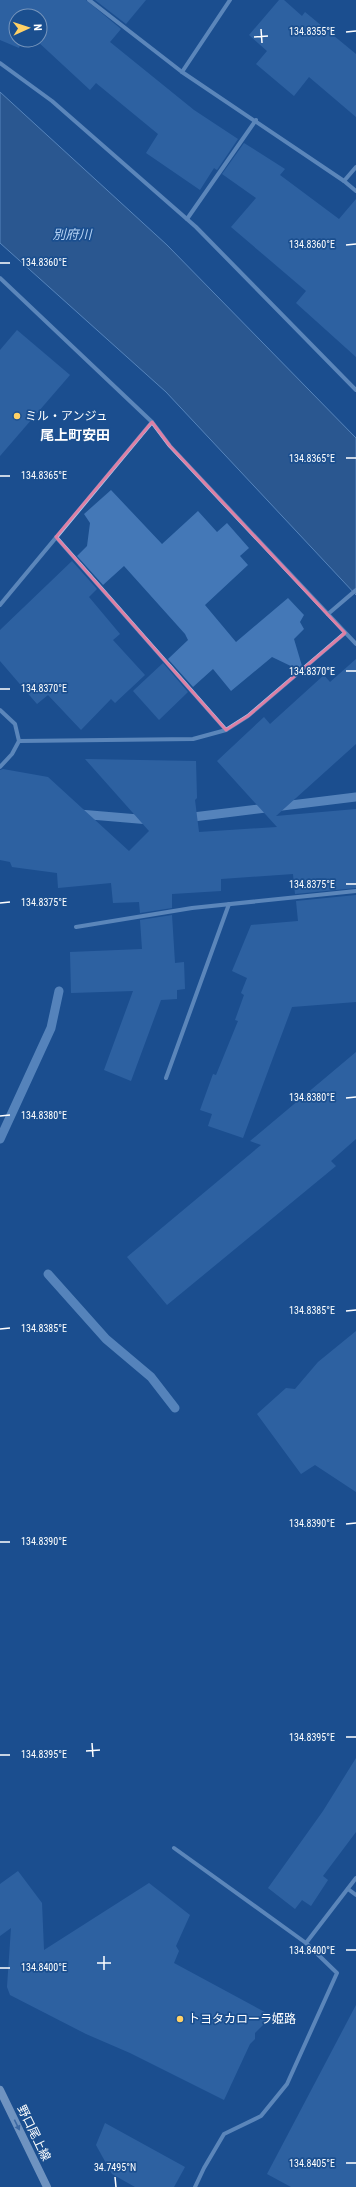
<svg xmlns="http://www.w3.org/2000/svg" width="356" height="2187" font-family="'Roboto Condensed','Noto Sans JP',sans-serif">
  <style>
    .water { fill: #3c6290; stroke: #9cc4f0 }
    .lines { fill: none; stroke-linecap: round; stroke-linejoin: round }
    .stream { stroke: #9cc4f0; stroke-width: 9 }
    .building { fill: #4478b7 }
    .street { stroke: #a9c9ee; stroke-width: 4 }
    .secondary { stroke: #d6e6fa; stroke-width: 8 }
    .oneway { fill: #668bba }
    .marked { fill: none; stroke: #dd80a5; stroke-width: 3; stroke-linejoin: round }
    .ticks { fill: none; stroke: #fff; stroke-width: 1.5 }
    .poi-dot { fill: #ffd166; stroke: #1b4f8f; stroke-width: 1.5 }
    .labels { text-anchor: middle; stroke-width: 3.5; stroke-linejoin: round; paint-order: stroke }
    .poi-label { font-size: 12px; fill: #fff; stroke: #1b4f8f; text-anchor: start }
    .street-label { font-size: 12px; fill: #fff; stroke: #1b4f8f }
    .water-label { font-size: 13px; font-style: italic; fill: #b5d3f5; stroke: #1b4f8f }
    .quarter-label { font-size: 14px; font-weight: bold; fill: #fff; stroke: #1b4f8f }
    .ticks-label { font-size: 10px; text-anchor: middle; fill: #fff; stroke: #1b4f8f; stroke-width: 3.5; stroke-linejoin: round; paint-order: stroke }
  </style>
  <rect width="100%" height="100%" fill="#1b4f8f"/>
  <!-- water -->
  <path class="water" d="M 0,92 L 167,245 L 356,438 L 356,595 L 166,392 L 0,243 Z"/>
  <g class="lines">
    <!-- stream -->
    <g class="stream">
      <path d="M 79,814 L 150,820"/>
      <path d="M 185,818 L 356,797"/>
      <path d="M 0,1139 L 51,1028 L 59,991"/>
      <path d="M 48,1274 L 106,1339 L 151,1377 L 175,1408"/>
    </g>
  </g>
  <!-- building -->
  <g class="building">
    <path d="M 0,0 L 86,0 L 121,29 L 110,42 L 194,110 L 238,139 L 217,170 L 214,168 L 200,190 L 146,153 L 158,134 L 96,83 L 90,90 L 36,40 L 40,40 L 40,16 L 16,16 L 16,40 L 22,40 L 19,48 L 0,40 Z"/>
    <path d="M 95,0 L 146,0 L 126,24 Z"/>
    <path d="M 279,0 L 284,0 L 302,16 L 305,12 L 356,54 L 356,117 L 309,77 L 294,96 L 256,64 L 267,51 L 249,35 Z"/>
    <path d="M 244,143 L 285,169 L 280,175 L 339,219 L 356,199 L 356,357 L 296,303 L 306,291 L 231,227 L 256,198 L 222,174 Z"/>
    <path d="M 17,330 L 70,375 L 0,456 L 0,350 Z"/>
    <path d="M 111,490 L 162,544 L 198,511 L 217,532 L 227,523 L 249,548 L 240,556 L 248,565 L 205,605 L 236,642 L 288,598 L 304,615 L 300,622 L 304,629 L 294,639 L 302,666 L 297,669 L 272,657 L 231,691 L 213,669 L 193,687 L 168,659 L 188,640 L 185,634 L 124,566 L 103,585 L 77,556 L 87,546 L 90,523 L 84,514 Z"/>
    <path d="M 72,561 L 97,589 L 89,597 L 120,634 L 113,640 L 145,675 L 115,703 L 111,699 L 81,730 L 48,695 L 37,704 L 0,661 L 0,630 Z"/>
    <path d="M 356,659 L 356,744 L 276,816 L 356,809 L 356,888 L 295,894 L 293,874 L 221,879 L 221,891 L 172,894 L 172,908 L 140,913 L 139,902 L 113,903 L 111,883 L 58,888 L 57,873 L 12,867 L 10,862 L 0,860 L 0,770 L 3,769 L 48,777 L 129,851 L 149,831 L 85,759 L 196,761 L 197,798 L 195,800 L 199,832 L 277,827 L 217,761 L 264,717 L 270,724 L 324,675 L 330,682 Z"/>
    <path d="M 163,663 L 188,692 L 159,720 L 133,691 Z"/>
    <path d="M 356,895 L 356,1002 L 292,1007 L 243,1138 L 208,1126 L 212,1114 L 200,1110 L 213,1074 L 216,1075 L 238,1021 L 235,1020 L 244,995 L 241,993 L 247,978 L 232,971 L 251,925 L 298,921 L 296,901 Z"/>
    <path d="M 172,915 L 175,963 L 184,962 L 185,989 L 177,990 L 177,999 L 161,1000 L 131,1081 L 104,1070 L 133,991 L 71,993 L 70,952 L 142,949 L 140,920 Z"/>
    <path d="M 356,1052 L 356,1139 L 331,1161 L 336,1166 L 167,1305 L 127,1257 L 261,1145 L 250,1141 Z"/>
    <path d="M 356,1331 L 356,1492 L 315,1465 L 301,1474 L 257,1414 L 286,1388 L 295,1389 L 318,1362 Z"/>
    <path d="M 356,1758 L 356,1832 L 323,1876 L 328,1880 L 311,1906 L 302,1900 L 295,1909 L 268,1888 L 323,1811 Z"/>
    <path d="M 18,1871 L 42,1903 L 44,1950 L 149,1883 L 190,1915 L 176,1946 L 179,1951 L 174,1963 L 272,2016 L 255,2033 L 255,2039 L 250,2044 L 224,2100 L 130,2053 L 86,2034 L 10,1995 L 7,1987 L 11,1928 L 0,1936 L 0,1884 Z"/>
    <path d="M 356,2005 L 356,2187 L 291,2187 L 267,2174 Z"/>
    <path d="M 105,2123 L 185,2167 L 174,2187 L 135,2187 L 112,2174 L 96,2145 Z"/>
  </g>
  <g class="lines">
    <!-- street -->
    <g class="street">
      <path d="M 89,0 L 182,72 L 344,181 L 356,191"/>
      <path d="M 0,63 L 52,101 L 196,227 L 356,390"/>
      <path d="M 182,72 L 230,0"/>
      <path d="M 344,181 L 356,167"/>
      <path d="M 187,219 L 256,120"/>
      <path d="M 0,278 L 152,422 L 170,446 L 356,644"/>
      <path d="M 56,537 L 226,730"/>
      <path d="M 0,605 L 152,422"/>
      <path d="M 328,614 L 356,590"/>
      <path d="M 0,710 L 15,724 L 19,741 L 12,754 L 0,767"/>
      <path d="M 19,741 L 193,739 L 226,730 L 248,716 L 345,633"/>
      <path d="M 76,927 L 192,908 L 356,891"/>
      <path d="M 166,1078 L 229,904"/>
      <path d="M 174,1848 L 306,1943"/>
      <path d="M 348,1889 L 356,1895"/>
      <path d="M 195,2187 L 204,2168 L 224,2134 L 261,2116 L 287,2084 L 337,1973 L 306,1943 L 356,1878"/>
    </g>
    <!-- secondary -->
    <path class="secondary" d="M 0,2090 L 47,2187"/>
  </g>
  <!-- one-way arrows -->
  <defs><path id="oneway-solid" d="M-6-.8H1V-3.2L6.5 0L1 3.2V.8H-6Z"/></defs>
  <use class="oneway" href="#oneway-solid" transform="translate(17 2125) rotate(64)"/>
  <!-- marked area -->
  <path d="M0 0H356V2187H0ZM 152,422 L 170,446 L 345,633 L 248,716 L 226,730 L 56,537 Z" fill="#1b4f8f" fill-opacity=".55" fill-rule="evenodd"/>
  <path class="marked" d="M 152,422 L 170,446 L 345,633 L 248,716 L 226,730 L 56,537 Z"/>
  <!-- ticks -->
  <path class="ticks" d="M 261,29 L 262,43M 346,32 L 356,31M 254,37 L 268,36M 346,245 L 356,244M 0,263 L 10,263M 346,458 L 356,458M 0,476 L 10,476M 346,671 L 356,671M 0,689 L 10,689M 346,884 L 356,884M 0,903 L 10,902M 346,1098 L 356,1097M 0,1116 L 10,1115M 346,1311 L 356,1310M 0,1329 L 10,1328M 346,1524 L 356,1523M 0,1542 L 10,1542M 346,1737 L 356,1737M 92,1743 L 93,1757M 86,1751 L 100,1750M 0,1755 L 10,1755M 346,1950 L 356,1950M 104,1956 L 104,1970M 97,1963 L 111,1963M 0,1968 L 10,1968M 346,2163 L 356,2163M 115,2177 L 116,2187"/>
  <!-- markers -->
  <g class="poi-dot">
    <circle cx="17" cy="416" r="4"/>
    <circle cx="180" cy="2019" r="4"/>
  </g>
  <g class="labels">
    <!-- poi labels -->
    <g class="poi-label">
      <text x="25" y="420">ミル・アンジュ</text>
      <text x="188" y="2023">トヨタカローラ姫路</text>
    </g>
    <!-- street labels -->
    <g class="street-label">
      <text transform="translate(34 2133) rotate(64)" y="4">野口尾上線</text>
    </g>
    <!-- water labels -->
    <g class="water-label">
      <text x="72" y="239">別府川</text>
    </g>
    <!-- quarter labels -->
    <g class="quarter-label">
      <text x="75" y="440">尾上町安田</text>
    </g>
  </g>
  <g class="ticks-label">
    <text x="312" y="35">134.8355°E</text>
    <text x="312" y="248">134.8360°E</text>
    <text x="44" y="266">134.8360°E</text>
    <text x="312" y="462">134.8365°E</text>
    <text x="44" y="479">134.8365°E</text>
    <text x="312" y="675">134.8370°E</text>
    <text x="44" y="692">134.8370°E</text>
    <text x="312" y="888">134.8375°E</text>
    <text x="44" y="906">134.8375°E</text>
    <text x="312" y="1101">134.8380°E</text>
    <text x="44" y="1119">134.8380°E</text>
    <text x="312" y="1314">134.8385°E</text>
    <text x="44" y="1332">134.8385°E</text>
    <text x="312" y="1527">134.8390°E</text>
    <text x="44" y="1545">134.8390°E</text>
    <text x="312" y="1741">134.8395°E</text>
    <text x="44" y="1758">134.8395°E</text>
    <text x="312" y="1954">134.8400°E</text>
    <text x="44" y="1971">134.8400°E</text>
    <text x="312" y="2167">134.8405°E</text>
    <text x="115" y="2171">34.7495°N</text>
  </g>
  <!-- north arrow -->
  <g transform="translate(28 28) rotate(87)"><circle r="19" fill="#1b4f8f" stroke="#7695bc"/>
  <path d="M0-3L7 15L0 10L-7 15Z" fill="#ffd166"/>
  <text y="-6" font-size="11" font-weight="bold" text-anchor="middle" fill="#ffffff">N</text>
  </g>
</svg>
